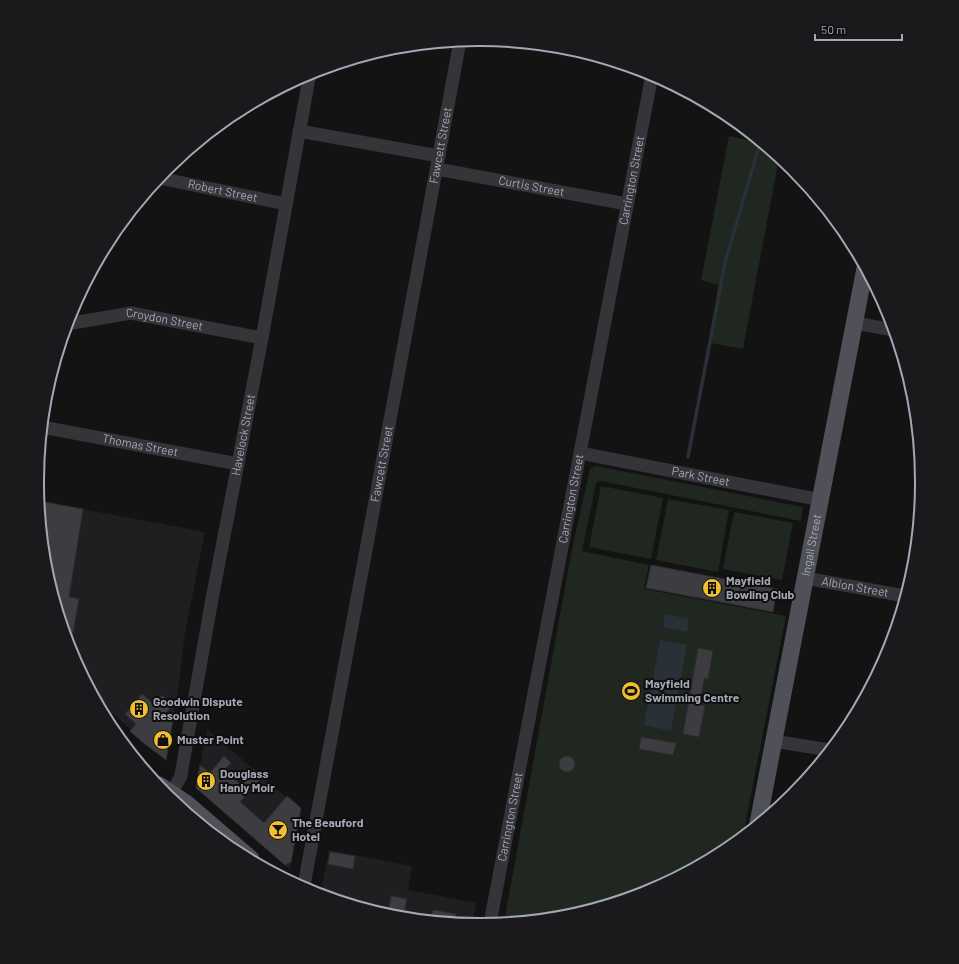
<svg xmlns="http://www.w3.org/2000/svg" width="959" height="964" font-family="Barlow,sans-serif">
  <style>
    .built { fill: #1f1f21 }
    .green { fill: #1f2720 }
    .water { fill: #293038 }
    .lines { fill: none; stroke-linecap: round; stroke-linejoin: round }
    .stream { stroke: #293038; stroke-width: 3.5 }
    .building { fill: #3d3d41; stroke: #2d2d30 }
    .minor { stroke: #343439; stroke-width: 13 }
    .major { stroke: #505158; stroke-width: 17 }
    .labels { text-anchor: middle; stroke-width: 4; stroke-linejoin: round; paint-order: stroke }
    .street-label { font-size: 12px; fill: #a4a8b5; stroke: #0e0e0f }
    .poi-label { font-size: 12px; font-weight: bold; fill: #a4a8b5; stroke: #0e0e0f; text-anchor: start }
    .rim { fill: none; stroke: #a4a8b5; stroke-width: 2 }
  </style>
  <rect width="100%" height="100%" fill="#131314"/>
  <!-- built -->
  <g class="built">
    <path d="M 39,501 L 205,532 L 185,633 L 178,691 L 166,760 L 97,700 L 71,651 L 45,568 Z"/>
    <path d="M 207,729 L 301,810 L 290,870 L 196,788 Z"/>
    <path d="M 329,850 L 412,866 L 408,890 L 476,903 L 472,924 L 393,916 L 323,895 L 321,891 Z"/>
  </g>
  <!-- green -->
  <g class="green">
    <path d="M 729,136 L 757,142 L 757,140 L 779,158 L 743,349 L 711,343 L 718,285 L 701,280 Z"/>
    <path d="M 596,466 L 803,507 L 801,521 L 601,481 L 596,483 L 582,551 L 649,565 L 644,589 L 786,616 L 743,835 L 725,850 L 649,891 L 566,916 L 504,922 L 572,549 L 590,469 Z"/>
    <path d="M 601,486 L 663,498 L 651,559 L 589,547 Z"/>
    <path d="M 668,499 L 729,510 L 718,572 L 656,560 Z"/>
    <path d="M 734,512 L 793,523 L 782,580 L 723,569 Z"/>
  </g>
  <!-- water -->
  <g class="water">
    <path d="M 665,614 L 689,619 L 687,632 L 663,627 Z"/>
    <path d="M 660,640 L 687,645 L 671,731 L 644,725 Z"/>
  </g>
  <g class="lines">
    <!-- stream -->
    <path class="stream" d="M 688,457 L 725,263 L 760,142"/>
  </g>
  <!-- building -->
  <g class="building">
    <path d="M 39,501 L 83,509 L 69,597 L 79,599 L 70,649 L 45,568 Z"/>
    <path d="M 651,565 L 777,589 L 773,612 L 646,588 Z"/>
    <path d="M 698,648 L 713,651 L 708,679 L 704,678 L 700,705 L 705,705 L 699,737 L 683,734 Z"/>
    <path d="M 142,694 L 154,704 L 162,695 L 173,705 L 161,719 L 173,720 L 166,760 L 141,741 L 130,731 L 136,724 L 125,714 Z"/>
    <path d="M 641,737 L 676,743 L 673,755 L 639,749 Z"/>
    <circle cx="567" cy="764" r="8"/>
    <path d="M 224,756 L 231,763 L 224,770 L 240,784 L 254,769 L 262,777 L 240,802 L 264,823 L 287,796 L 301,808 L 291,862 L 285,865 L 196,788 L 200,765 L 210,773 Z"/>
    <path d="M 330,852 L 355,856 L 353,869 L 328,864 Z"/>
    <path d="M 391,896 L 407,899 L 403,917 L 388,914 Z"/>
    <path d="M 433,910 L 456,914 L 455,922 L 431,920 Z"/>
  </g>
  <g class="lines">
    <!-- minor -->
    <g class="minor">
      <path d="M 299,131 L 439,156"/>
      <path id="s1" d="M 437,169 L 627,204"/>
      <path id="s2" d="M 159,178 L 286,204"/>
      <path d="M 854,323 L 894,330"/>
      <path id="s3" d="M 67,324 L 131,313 L 262,338"/>
      <path id="s4" d="M 42,427 L 238,464"/>
      <path id="s5" d="M 580,453 L 821,500"/>
      <path id="s6" d="M 805,578 L 905,596"/>
      <path d="M 774,741 L 829,750"/>
      <path id="s7" d="M 169,797 L 181,776 L 182,769 L 212,599 L 262,338 L 310,73"/>
      <path id="s8" d="M 302,887 L 304,885 L 310,853 L 460,41"/>
      <path id="s9" d="M 490,923 L 580,453 L 652,75"/>
    </g>
    <!-- major -->
    <g class="major">
      <path d="M 159,785 L 186,803 L 251,859"/>
      <path id="s10" d="M 758,823 L 865,268"/>
    </g>
  </g>
  <!-- icons -->
  <defs>
    <symbol id="building-disc" viewBox="-11 -11 22 22"><circle r="9.5" fill="#f0bf2f" stroke="#0e0e0f"/><path d="M-4-6H4V6H1V3H-1V6H-4ZM-2.5-4.3h1.7v1.8h-1.7ZM.8-4.3h1.7v1.8H.8ZM-2.5-1h1.7V.8h-1.7ZM.8-1h1.7V.8H.8Z" fill="#111"/></symbol>
    <symbol id="stadium-disc" viewBox="-11 -11 22 22"><circle r="9.5" fill="#f0bf2f" stroke="#0e0e0f"/><path d="M0-5a6.5 5 0 1 0 0 10a6.5 5 0 1 0 0-10ZM-3.5-1.8h7v3.6h-7Z" fill="#111"/></symbol>
    <symbol id="shop-disc" viewBox="-11 -11 22 22"><circle r="9.5" fill="#f0bf2f" stroke="#0e0e0f"/><path d="M-5-2.5h2.3a2.7 3.5 0 0 1 5.4 0H5L5.5 6h-11ZM-1.5-2.5h3a1.5 2.3 0 0 0-3 0Z" fill="#111"/></symbol>
    <symbol id="bar-disc" viewBox="-11 -11 22 22"><circle r="9.5" fill="#f0bf2f" stroke="#0e0e0f"/><path d="M-6-5H6L.8 .8V4.5H3.5V6h-7V4.5H-.8V.8Z" fill="#111"/></symbol>
  </defs>
  <g fill-rule="evenodd">
    <use href="#building-disc" x="701" y="577" width="22" height="22"/>
    <use href="#stadium-disc" x="620" y="680" width="22" height="22"/>
    <use href="#building-disc" x="128" y="698" width="22" height="22"/>
    <use href="#shop-disc" x="152" y="729" width="22" height="22"/>
    <use href="#building-disc" x="195" y="770" width="22" height="22"/>
    <use href="#bar-disc" x="267" y="819" width="22" height="22"/>
  </g>
  <g class="labels">
    <!-- street labels -->
    <g class="street-label">
      <text dy="4" stroke="none"><textPath href="#s8" startOffset="755">Fawcett Street</textPath></text>
      <text dy="4" stroke="none"><textPath href="#s9" startOffset="756">Carrington Street</textPath></text>
      <text dy="4" stroke="none"><textPath href="#s1" startOffset="96">Curtis Street</textPath></text>
      <text dy="4" stroke="none"><textPath href="#s2" startOffset="65">Robert Street</textPath></text>
      <text dy="4" stroke="none"><textPath href="#s3" startOffset="99">Croydon Street</textPath></text>
      <text dy="4" stroke="none"><textPath href="#s7" startOffset="371">Havelock Street</textPath></text>
      <text dy="4" stroke="none"><textPath href="#s4" startOffset="100">Thomas Street</textPath></text>
      <text dy="4" stroke="none"><textPath href="#s8" startOffset="431">Fawcett Street</textPath></text>
      <text dy="4" stroke="none"><textPath href="#s5" startOffset="123">Park Street</textPath></text>
      <text dy="4" stroke="none"><textPath href="#s9" startOffset="432">Carrington Street</textPath></text>
      <text dy="4" stroke="none"><textPath href="#s10" startOffset="283">Ingall Street</textPath></text>
      <text dy="4" stroke="none"><textPath href="#s6" startOffset="51">Albion Street</textPath></text>
      <text dy="4" stroke="none"><textPath href="#s9" startOffset="108">Carrington Street</textPath></text>
    </g>
    <!-- poi labels -->
    <g class="poi-label">
      <text x="726" y="585">Mayfield<tspan x="726" dy="14">Bowling Club</tspan></text>
      <text x="645" y="688">Mayfield<tspan x="645" dy="14">Swimming Centre</tspan></text>
      <text x="153" y="706">Goodwin Dispute<tspan x="153" dy="14">Resolution</tspan></text>
      <text x="177" y="744">Muster Point</text>
      <text x="220" y="778">Douglass<tspan x="220" dy="14">Hanly Moir</tspan></text>
      <text x="292" y="827">The Beauford<tspan x="292" dy="14">Hotel</tspan></text>
    </g>
  </g>
  <!-- crop -->
  <path d="M0 0H959V964H0ZM479 46H480A435 435 0 0 1 915 481V483A435 435 0 0 1 480 918H479A435 435 0 0 1 44 483V481A435 435 0 0 1 479 46Z" fill="#1a1a1c" fill-rule="evenodd"/>
  <path class="rim" d="M479 46H480A435 435 0 0 1 915 481V483A435 435 0 0 1 480 918H479A435 435 0 0 1 44 483V481A435 435 0 0 1 479 46Z"/>
  <!-- scale -->
  <path d="M815 34v6h87v-6" fill="none" stroke="#a4a8b5" stroke-width="2"/>
  <text x="821" y="34" font-size="12" fill="#a4a8b5" stroke="#0e0e0f" stroke-width="3" paint-order="stroke">50 m</text>
</svg>
